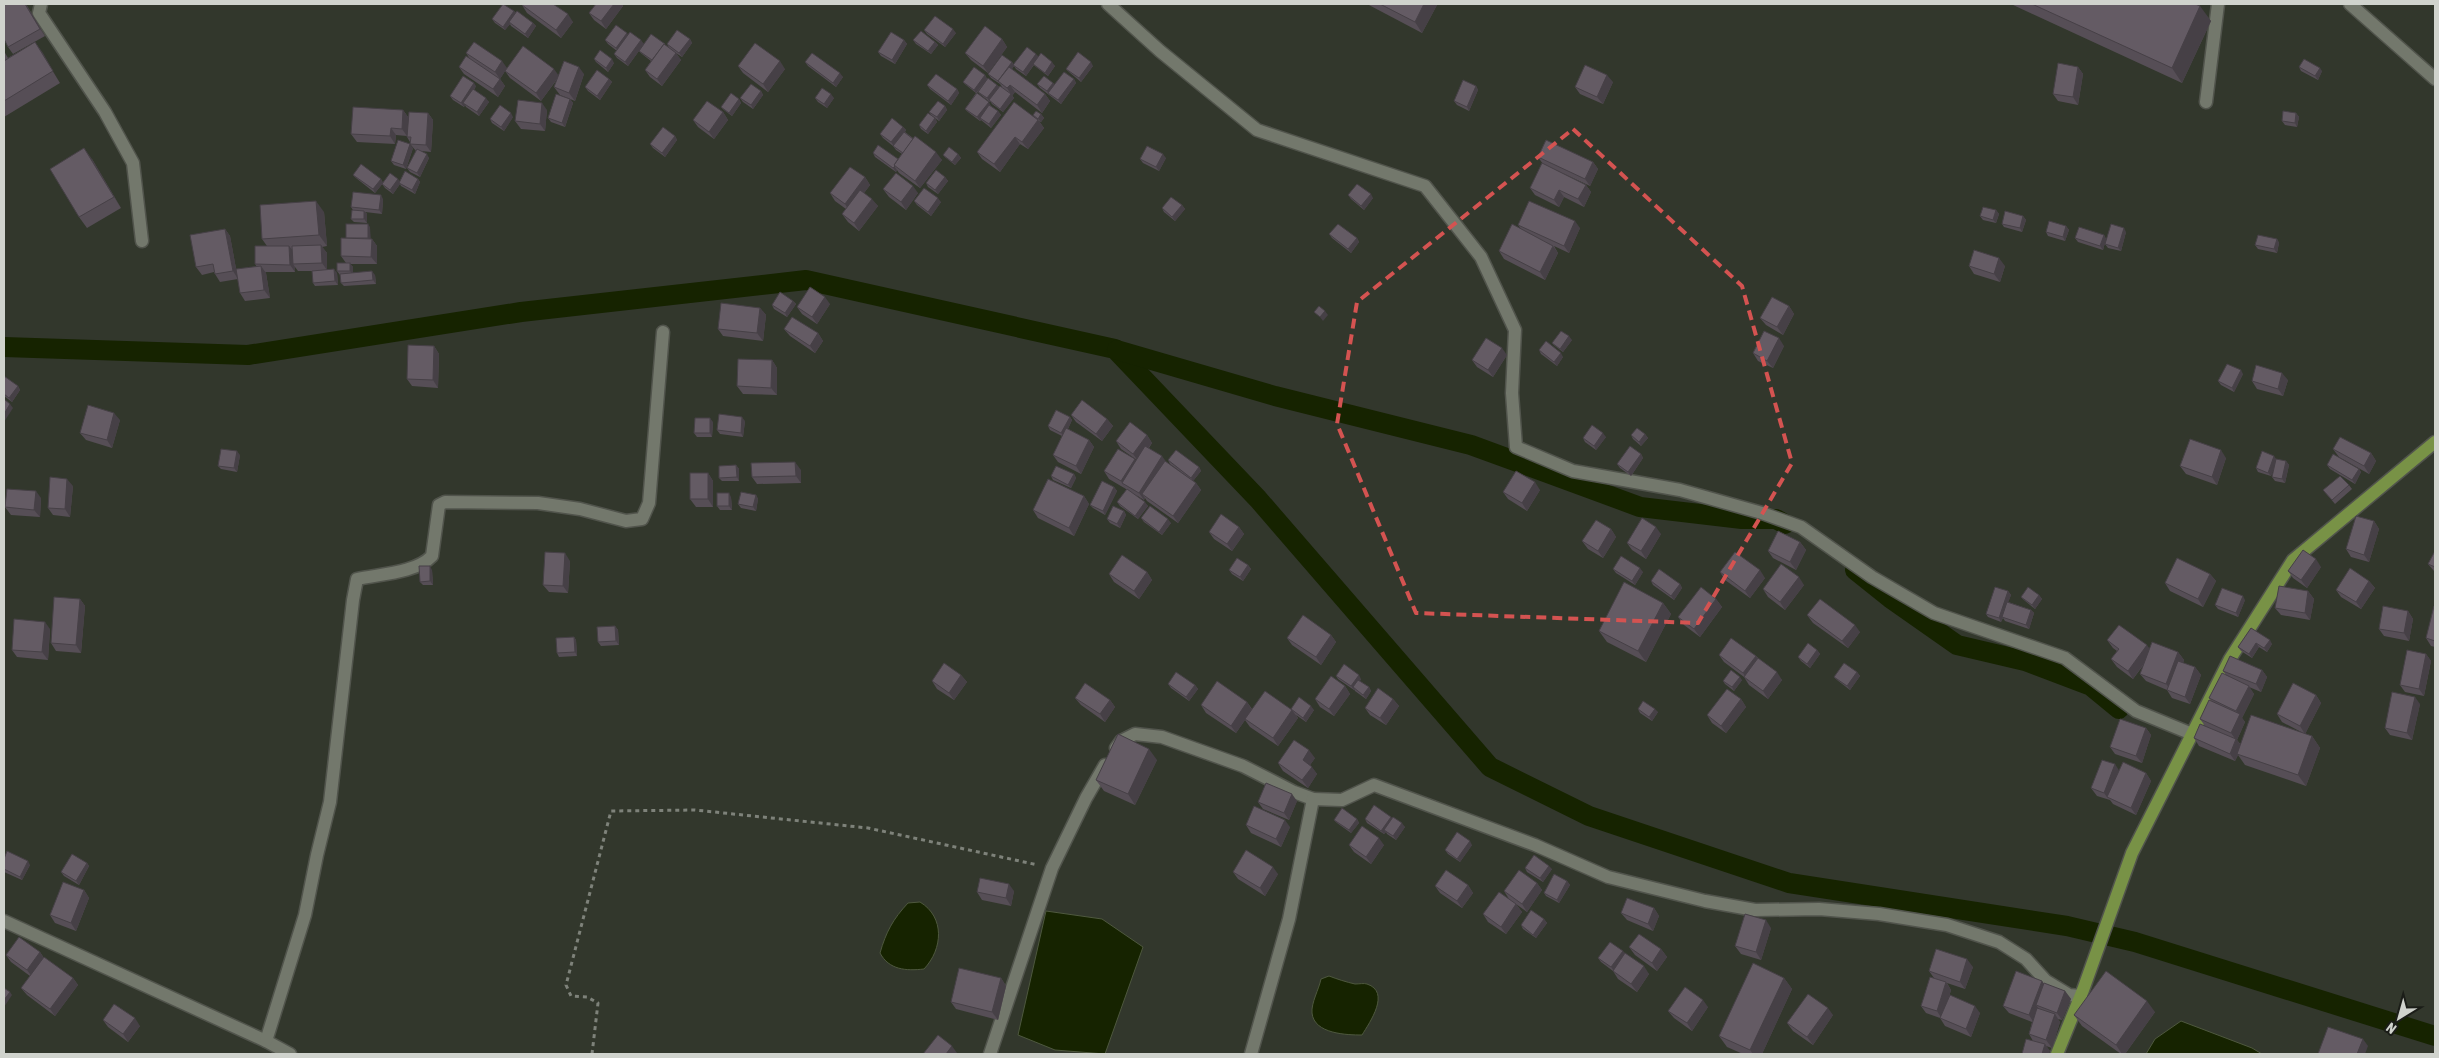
<svg xmlns="http://www.w3.org/2000/svg" width="2439" height="1058" font-family="'Asap Condensed',sans-serif">
  <style>
    .water { fill: #162300; stroke: #4e583e }
    .lines { fill: none; stroke-linecap: round; stroke-linejoin: round }
    .canal { stroke: #162300; stroke-width: 20 }
    .minor-casing { stroke: #51544c; stroke-width: 15 }
    .major-casing { stroke: #51544c; stroke-width: 15 }
    .path { stroke: #7e827a; stroke-width: 3; stroke-dasharray: 4 4; stroke-linecap: butt }
    .minor { stroke: #73786c; stroke-width: 12 }
    .major { stroke: #789246; stroke-width: 12 }
    .wall { fill: #564e56 }
    .shaded-wall { fill: #464046 }
    .building { fill: #645b64; stroke: #464046 }
    .marked { fill: none; stroke: #d45351; stroke-width: 4; stroke-dasharray: 10 6; stroke-linejoin: round }
  </style>
  <rect width="100%" height="100%" fill="#32372c"/>
  <!-- water -->
  <g class="water">
    <path d="M 920,902 C 945,917 943,949 924,969 C 906,971 889,970 880,953 C 886,932 893,919 908,903 Z"/>
    <path d="M 1046,911 L 1102,919 L 1143,947 L 1105,1054 L 1055,1050 L 1018,1035 Z"/>
    <path d="M 1329,976 C 1337,979 1346,982 1355,984 C 1359,984 1364,983 1367,984 C 1391,992 1370,1022 1362,1035 C 1347,1035 1314,1034 1312,1013 C 1311,1003 1319,989 1321,979 Z"/>
    <path d="M 2181,1021 L 2252,1048 L 2262,1054 L 2146,1054 L 2155,1039 Z"/>
  </g>
  <g class="lines">
    <!-- canal -->
    <g class="canal">
      <path d="M 4,347 L 248,355 L 521,312 L 806,280 L 1115,349 L 1258,499 L 1490,767 L 1589,816 L 1789,883 L 2067,926 L 2135,942 L 2435,1036"/>
      <path d="M 1117,350 L 1275,396 L 1471,445 L 1640,507 L 1742,519 L 1776,519 L 1785,524"/>
      <path d="M 1855,570 L 1890,598 L 1957,645 L 2025,661 L 2091,686 L 2119,709"/>
    </g>
    <defs>
      <g id="minor">
        <path d="M 41,4 L 39,13 L 105,112 L 133,163 L 142,241"/>
        <path d="M 1108,4 L 1160,51 L 1257,130 L 1425,186 L 1481,257 L 1515,330 L 1512,393 L 1516,447 L 1573,471 L 1680,490 L 1762,513 L 1801,527 L 1872,577 L 1934,613 L 2065,658 L 2136,711 L 2192,734"/>
        <path d="M 2350,4 L 2435,79"/>
        <path d="M 2206,102 L 2218,4"/>
        <path d="M 1116,748 L 1121,741 L 1135,734 L 1162,737 L 1243,766 L 1294,792 L 1313,799"/>
        <path d="M 4,921 L 266,1041 L 290,1054"/>
        <path d="M 266,1041 L 305,915 L 317,855 L 330,802 L 353,600 L 357,579 C 380,574 416,573 432,556 L 439,505 L 445,502 L 538,503 L 580,509 L 626,521 L 642,519 L 649,503 L 663,332"/>
        <path d="M 990,1054 L 1052,868 L 1086,798 L 1105,765"/>
        <path d="M 1251,1054 L 1289,919 L 1313,799 L 1342,800 L 1374,785 L 1535,845 L 1608,877 L 1705,901 L 1755,910 L 1819,909 L 1879,914 L 1947,925 L 1999,942 L 2026,959 L 2046,981 L 2069,995 L 2081,996"/>
      </g>
      <path id="major" d="M 2057,1054 L 2083,990 L 2132,853 L 2230,659 L 2293,560 L 2435,442"/>
    </defs>
    <!-- minor casing -->
    <use href="#minor" class="minor-casing"/>
    <!-- major casing -->
    <use href="#major" class="major-casing"/>
    <!-- path -->
    <path class="path" d="M 592,1054 L 598,1003 L 587,997 L 571,996 L 566,985 L 611,811 L 695,810 L 868,828 L 1038,865"/>
    <!-- minor -->
    <use href="#minor" class="minor"/>
    <!-- major -->
    <use href="#major" class="major"/>
  </g>
  <!-- wall -->
  <g class="wall">
    <path d="M 5,4 L 26,4 L 45,36 L 13,54 L 8,47 Z"/>
    <path d="M 596,4 L 622,4 L 623,6 L 606,29 L 594,20 L 589,13 Z"/>
    <path d="M 1367,4 L 1436,4 L 1437,5 L 1422,33 Z"/>
    <path d="M 2011,4 L 2198,4 L 2197,5 L 2211,21 L 2182,83 Z"/>
    <path d="M 522,5 L 573,22 L 561,38 L 527,13 Z"/>
    <path d="M 514,11 L 516,13 L 533,23 L 536,26 L 528,38 L 511,26 L 510,24 L 505,30 L 495,23 L 492,19 Z"/>
    <path d="M 924,30 L 956,33 L 945,47 L 927,34 Z"/>
    <path d="M 628,35 L 644,44 L 628,66 L 617,58 L 614,54 L 617,51 L 608,44 L 605,40 Z"/>
    <path d="M 690,39 L 692,43 L 682,57 L 676,53 L 681,60 L 662,86 L 650,77 L 645,70 L 651,61 L 642,54 L 639,51 L 666,46 L 669,48 L 667,44 Z"/>
    <path d="M 1002,39 L 1007,47 L 988,73 L 971,60 L 965,53 Z"/>
    <path d="M 904,40 L 907,44 L 895,64 L 881,56 L 878,52 Z"/>
    <path d="M 913,40 L 935,42 L 938,45 L 931,54 L 916,44 Z"/>
    <path d="M 35,42 L 60,83 L 4,117 L 4,51 L 8,58 Z"/>
    <path d="M 466,53 L 507,68 L 559,76 L 584,74 L 575,101 L 560,95 L 554,87 L 558,78 L 541,101 L 510,78 L 505,71 L 500,79 L 505,86 L 498,97 L 464,74 L 459,67 L 470,59 Z"/>
    <path d="M 1038,56 L 1055,66 L 1048,76 L 1036,67 L 1034,65 L 1026,76 L 1016,69 L 1014,66 L 1012,69 L 1045,94 L 1050,101 L 1042,113 L 1015,92 L 1012,96 L 1012,95 L 1014,98 L 1003,112 L 992,104 L 990,101 L 990,102 L 981,95 L 978,92 L 997,85 L 999,87 L 1002,87 L 1000,84 L 991,78 L 988,74 L 1012,62 L 1014,65 Z"/>
    <path d="M 594,59 L 614,63 L 608,72 L 596,62 Z"/>
    <path d="M 805,62 L 843,77 L 836,87 L 808,66 Z"/>
    <path d="M 738,66 L 785,69 L 768,92 L 743,73 Z"/>
    <path d="M 1093,66 L 1081,82 L 1069,72 L 1066,69 Z"/>
    <path d="M 2078,67 L 2083,74 L 2078,105 L 2058,101 L 2053,94 Z"/>
    <path d="M 2299,67 L 2322,71 L 2318,80 L 2301,71 Z"/>
    <path d="M 985,75 L 987,79 L 977,93 L 991,106 L 998,111 L 1001,115 L 991,128 L 981,120 L 980,121 L 968,112 L 965,109 L 976,93 L 966,85 L 963,82 Z"/>
    <path d="M 609,79 L 612,82 L 600,100 L 588,91 L 585,87 Z"/>
    <path d="M 1074,79 L 1076,83 L 1061,104 L 1040,88 L 1037,84 L 1053,83 L 1054,84 Z"/>
    <path d="M 1613,82 L 1603,104 L 1580,94 L 1575,87 Z"/>
    <path d="M 927,85 L 957,89 L 959,93 L 951,105 L 930,89 Z"/>
    <path d="M 476,86 L 474,90 L 489,102 L 479,116 L 466,107 L 465,105 L 464,107 L 453,100 L 450,96 Z"/>
    <path d="M 1476,86 L 1478,90 L 1469,111 L 1457,105 L 1454,101 Z"/>
    <path d="M 761,91 L 763,95 L 753,109 L 743,102 L 740,98 Z"/>
    <path d="M 815,98 L 834,98 L 827,108 L 818,102 Z"/>
    <path d="M 570,99 L 573,103 L 565,127 L 551,122 L 548,118 Z"/>
    <path d="M 739,99 L 741,103 L 732,116 L 724,110 L 721,107 Z"/>
    <path d="M 945,106 L 947,110 L 939,121 L 932,116 L 929,112 Z"/>
    <path d="M 403,110 L 408,117 L 407,136 L 396,135 L 395,144 L 357,142 L 351,134 Z"/>
    <path d="M 547,110 L 545,131 L 521,129 L 515,121 Z"/>
    <path d="M 723,112 L 728,120 L 714,139 L 698,127 L 693,120 Z"/>
    <path d="M 428,113 L 433,120 L 431,152 L 421,151 L 429,158 L 420,177 L 410,172 L 407,168 L 416,151 L 410,144 L 410,142 L 407,137 Z"/>
    <path d="M 2296,113 L 2299,117 L 2297,127 L 2285,125 L 2282,121 Z"/>
    <path d="M 1041,114 L 1044,118 L 1041,122 L 1039,121 L 1044,128 L 1028,149 L 1020,144 L 1000,172 L 982,159 L 977,152 L 1035,118 L 1033,115 Z"/>
    <path d="M 513,117 L 504,131 L 492,123 L 490,119 Z"/>
    <path d="M 935,118 L 937,122 L 928,134 L 921,129 L 919,125 Z"/>
    <path d="M 903,127 L 906,130 L 905,132 L 942,160 L 920,188 L 899,173 L 897,170 L 896,172 L 875,157 L 873,153 L 898,159 L 902,154 L 896,150 L 893,146 L 883,138 L 880,134 Z"/>
    <path d="M 675,136 L 677,140 L 665,157 L 653,148 L 650,144 Z"/>
    <path d="M 413,148 L 406,169 L 394,165 L 391,161 Z"/>
    <path d="M 958,154 L 961,158 L 955,165 L 946,158 L 943,155 Z"/>
    <path d="M 1538,157 L 1593,162 L 1598,169 L 1590,186 L 1558,171 L 1586,185 L 1591,192 L 1584,207 L 1564,197 L 1559,207 L 1535,195 L 1530,188 L 1543,164 Z"/>
    <path d="M 1166,158 L 1159,171 L 1143,163 L 1140,159 Z"/>
    <path d="M 92,159 L 121,208 L 87,228 L 79,217 Z"/>
    <path d="M 353,175 L 381,179 L 383,183 L 418,179 L 420,182 L 415,194 L 401,186 L 400,184 L 393,194 L 385,188 L 382,184 L 383,183 L 375,193 L 356,178 Z"/>
    <path d="M 865,177 L 870,185 L 864,193 L 878,206 L 859,231 L 848,222 L 842,214 L 846,209 L 835,201 L 830,193 Z"/>
    <path d="M 945,177 L 948,181 L 938,194 L 928,187 L 926,183 Z"/>
    <path d="M 883,189 L 918,193 L 906,210 L 889,197 Z"/>
    <path d="M 1348,195 L 1373,198 L 1364,210 L 1351,199 Z"/>
    <path d="M 383,199 L 382,214 L 365,212 L 367,214 L 367,223 L 354,222 L 351,219 L 353,210 L 351,207 Z"/>
    <path d="M 914,201 L 941,202 L 931,216 L 917,205 Z"/>
    <path d="M 1182,205 L 1185,209 L 1175,221 L 1164,212 L 1162,208 Z"/>
    <path d="M 1996,210 L 1999,214 L 1996,223 L 1983,220 L 1980,216 Z"/>
    <path d="M 324,212 L 327,246 L 322,247 L 327,253 L 327,270 L 337,273 L 338,285 L 315,286 L 313,283 L 317,271 L 298,271 L 295,267 L 295,272 L 265,272 L 266,273 L 270,298 L 245,301 L 240,293 L 238,279 L 220,282 L 215,274 L 214,272 L 202,275 L 196,267 L 225,229 L 230,236 L 237,274 L 257,267 L 255,264 L 267,246 L 262,239 Z"/>
    <path d="M 2023,216 L 2026,220 L 2022,232 L 2004,227 L 2002,224 Z"/>
    <path d="M 1518,225 L 1580,228 L 1569,253 L 1554,246 L 1558,253 L 1545,280 L 1504,259 L 1499,251 L 1521,229 Z"/>
    <path d="M 2066,226 L 2069,230 L 2065,241 L 2048,236 L 2046,232 Z"/>
    <path d="M 370,227 L 370,239 L 372,239 L 377,246 L 377,264 L 350,264 L 353,267 L 353,273 L 375,275 L 376,284 L 344,286 L 341,283 L 340,275 L 337,271 L 346,263 L 341,256 L 346,238 Z"/>
    <path d="M 2126,232 L 2121,251 L 2108,248 L 2105,244 Z"/>
    <path d="M 1329,234 L 1357,238 L 1359,242 L 1351,253 L 1332,238 Z"/>
    <path d="M 2104,235 L 2106,239 L 2103,250 L 2078,242 L 2075,238 Z"/>
    <path d="M 2277,239 L 2279,243 L 2277,253 L 2258,249 L 2255,245 Z"/>
    <path d="M 1969,266 L 2005,266 L 2000,282 L 1974,274 Z"/>
    <path d="M 793,301 L 796,304 L 787,317 L 774,309 L 772,305 Z"/>
    <path d="M 830,304 L 817,324 L 802,314 L 797,307 Z"/>
    <path d="M 1789,306 L 1794,314 L 1783,335 L 1766,325 L 1760,318 Z"/>
    <path d="M 760,308 L 766,315 L 763,341 L 723,336 L 718,329 Z"/>
    <path d="M 784,329 L 818,333 L 823,341 L 815,353 L 790,336 Z"/>
    <path d="M 1572,340 L 1563,352 L 1555,346 L 1552,343 Z"/>
    <path d="M 434,346 L 439,354 L 438,388 L 412,386 L 407,379 Z"/>
    <path d="M 1784,346 L 1773,368 L 1758,361 L 1753,353 Z"/>
    <path d="M 1539,350 L 1563,357 L 1557,366 L 1541,354 Z"/>
    <path d="M 1507,355 L 1493,377 L 1477,367 L 1472,360 Z"/>
    <path d="M 772,360 L 777,368 L 777,395 L 743,394 L 737,386 Z"/>
    <path d="M 2243,374 L 2234,392 L 2221,385 L 2218,381 Z"/>
    <path d="M 4,377 L 18,386 L 20,390 L 12,402 L 4,396 Z"/>
    <path d="M 2288,380 L 2283,396 L 2257,389 L 2252,381 Z"/>
    <path d="M 1071,415 L 1107,419 L 1113,426 L 1102,441 L 1076,422 Z"/>
    <path d="M 1070,417 L 1072,420 L 1068,429 L 1089,440 L 1094,447 L 1081,474 L 1058,462 L 1053,455 L 1062,436 L 1050,430 L 1048,426 Z"/>
    <path d="M 120,420 L 112,448 L 86,440 L 80,433 Z"/>
    <path d="M 745,421 L 743,437 L 720,434 L 717,430 Z"/>
    <path d="M 713,422 L 712,437 L 697,437 L 694,433 Z"/>
    <path d="M 1645,434 L 1648,438 L 1641,446 L 1633,439 L 1631,435 Z"/>
    <path d="M 1147,435 L 1152,443 L 1149,448 L 1166,462 L 1189,478 L 1170,464 L 1168,460 L 1199,467 L 1201,471 L 1193,481 L 1196,483 L 1201,490 L 1178,523 L 1147,501 L 1145,498 L 1144,500 L 1136,495 L 1148,506 L 1138,519 L 1120,506 L 1117,502 L 1127,489 L 1126,489 L 1109,479 L 1104,471 L 1135,459 L 1136,461 L 1137,460 L 1121,449 L 1116,441 Z"/>
    <path d="M 1606,437 L 1596,450 L 1585,442 L 1583,438 Z"/>
    <path d="M 2333,449 L 2371,453 L 2376,461 L 2369,474 L 2339,457 Z"/>
    <path d="M 1641,454 L 1643,458 L 1631,476 L 1620,468 L 1617,464 Z"/>
    <path d="M 240,455 L 237,472 L 221,469 L 218,466 Z"/>
    <path d="M 2226,458 L 2217,485 L 2186,474 L 2180,466 Z"/>
    <path d="M 2276,459 L 2286,461 L 2289,465 L 2285,483 L 2275,481 L 2272,477 L 2274,467 L 2271,476 L 2258,472 L 2256,468 Z"/>
    <path d="M 736,465 L 739,469 L 739,481 L 722,481 L 719,478 Z"/>
    <path d="M 2327,465 L 2359,469 L 2361,472 L 2355,484 L 2330,469 Z"/>
    <path d="M 801,470 L 801,483 L 757,484 L 752,477 Z"/>
    <path d="M 708,473 L 713,481 L 713,507 L 696,507 L 690,499 Z"/>
    <path d="M 1074,474 L 1076,478 L 1071,488 L 1053,480 L 1051,476 Z"/>
    <path d="M 2349,485 L 2352,489 L 2335,504 L 2323,490 Z"/>
    <path d="M 73,486 L 70,517 L 53,515 L 48,508 Z"/>
    <path d="M 1114,487 L 1117,491 L 1105,515 L 1093,508 L 1090,505 Z"/>
    <path d="M 1540,490 L 1527,511 L 1508,499 L 1503,492 Z"/>
    <path d="M 756,495 L 758,499 L 756,511 L 741,508 L 738,504 Z"/>
    <path d="M 1084,496 L 1089,504 L 1074,536 L 1038,518 L 1033,510 Z"/>
    <path d="M 731,497 L 732,510 L 720,510 L 717,506 Z"/>
    <path d="M 41,498 L 40,517 L 11,515 L 5,507 Z"/>
    <path d="M 1124,511 L 1126,515 L 1120,528 L 1110,523 L 1107,519 Z"/>
    <path d="M 1141,518 L 1171,523 L 1162,535 L 1144,522 Z"/>
    <path d="M 2374,521 L 2379,529 L 2369,562 L 2351,557 L 2346,549 Z"/>
    <path d="M 1239,527 L 1244,534 L 1232,551 L 1214,539 L 1209,532 Z"/>
    <path d="M 1611,529 L 1616,537 L 1603,558 L 1588,549 L 1582,541 Z"/>
    <path d="M 1661,534 L 1646,559 L 1632,550 L 1627,543 Z"/>
    <path d="M 1800,542 L 1806,550 L 1796,570 L 1773,558 L 1768,551 Z"/>
    <path d="M 2435,551 L 2435,572 L 2434,571 L 2428,564 Z"/>
    <path d="M 570,561 L 568,593 L 549,592 L 543,585 Z"/>
    <path d="M 1248,565 L 1251,569 L 1243,581 L 1232,574 L 1229,570 Z"/>
    <path d="M 2321,567 L 2307,588 L 2293,578 L 2288,571 Z"/>
    <path d="M 1613,569 L 1643,572 L 1635,585 L 1616,573 Z"/>
    <path d="M 432,570 L 433,585 L 423,585 L 420,582 Z"/>
    <path d="M 1147,572 L 1152,580 L 1139,599 L 1114,582 L 1109,574 Z"/>
    <path d="M 1720,572 L 1765,578 L 1750,598 L 1725,580 Z"/>
    <path d="M 2210,574 L 2216,581 L 2203,607 L 2170,591 L 2165,583 Z"/>
    <path d="M 1651,581 L 1680,584 L 1682,588 L 1674,600 L 1653,585 Z"/>
    <path d="M 2369,581 L 2375,588 L 2361,609 L 2341,597 L 2336,590 Z"/>
    <path d="M 1804,585 L 1785,610 L 1768,597 L 1763,589 Z"/>
    <path d="M 2008,591 L 2011,595 L 2008,602 L 2031,610 L 2034,613 L 2029,629 L 2005,621 L 2003,618 L 2001,622 L 1988,617 L 1986,614 Z"/>
    <path d="M 2308,591 L 2314,599 L 2310,620 L 2281,615 L 2275,608 Z"/>
    <path d="M 2039,595 L 2042,599 L 2035,609 L 2024,600 L 2021,597 Z"/>
    <path d="M 80,599 L 85,606 L 81,653 L 56,651 L 51,643 Z"/>
    <path d="M 1716,599 L 1722,607 L 1700,637 L 1684,625 L 1678,617 Z"/>
    <path d="M 2245,600 L 2238,617 L 2218,609 L 2215,605 Z"/>
    <path d="M 1663,603 L 1671,614 L 1646,662 L 1607,642 L 1599,631 Z"/>
    <path d="M 2435,606 L 2435,647 L 2431,646 L 2426,638 Z"/>
    <path d="M 2408,611 L 2413,619 L 2409,641 L 2384,636 L 2379,629 Z"/>
    <path d="M 1807,615 L 1860,632 L 1848,648 L 1813,623 Z"/>
    <path d="M 615,626 L 618,630 L 619,645 L 601,646 L 598,642 Z"/>
    <path d="M 2251,628 L 2272,644 L 2267,652 L 2259,647 L 2252,658 L 2241,651 L 2238,647 Z"/>
    <path d="M 50,629 L 48,660 L 17,657 L 12,650 Z"/>
    <path d="M 1331,635 L 1336,642 L 1321,665 L 1292,645 L 1287,638 Z"/>
    <path d="M 574,637 L 576,640 L 577,656 L 559,657 L 557,653 Z"/>
    <path d="M 2107,640 L 2150,649 L 2178,652 L 2184,660 L 2183,663 L 2195,667 L 2201,675 L 2190,704 L 2172,698 L 2167,690 L 2146,681 L 2140,674 L 2145,663 L 2133,679 L 2117,667 L 2111,659 L 2117,651 L 2113,648 Z"/>
    <path d="M 1817,650 L 1820,654 L 1810,668 L 1801,661 L 1798,657 Z"/>
    <path d="M 2426,654 L 2431,661 L 2424,696 L 2405,692 L 2400,685 Z"/>
    <path d="M 1719,655 L 1756,656 L 1782,680 L 1768,699 L 1749,685 L 1744,677 L 1724,662 Z"/>
    <path d="M 2262,670 L 2267,677 L 2261,692 L 2249,687 L 2254,694 L 2242,718 L 2245,722 L 2237,740 L 2241,745 L 2312,736 L 2320,748 L 2306,786 L 2245,765 L 2238,755 L 2235,761 L 2199,746 L 2194,738 L 2205,726 L 2200,719 L 2212,702 L 2209,698 L 2226,675 L 2223,671 Z"/>
    <path d="M 1857,672 L 1860,676 L 1850,690 L 1837,680 L 1834,677 Z"/>
    <path d="M 961,675 L 967,682 L 954,700 L 937,689 L 932,681 Z"/>
    <path d="M 1336,676 L 1361,679 L 1360,681 L 1369,687 L 1371,691 L 1366,699 L 1355,691 L 1354,689 L 1354,690 L 1338,679 Z"/>
    <path d="M 1742,680 L 1734,691 L 1725,684 L 1723,681 Z"/>
    <path d="M 1168,684 L 1195,685 L 1198,689 L 1189,701 L 1171,688 Z"/>
    <path d="M 1345,686 L 1350,694 L 1334,716 L 1320,707 L 1315,699 Z"/>
    <path d="M 2316,695 L 2321,703 L 2305,734 L 2282,722 L 2277,714 Z"/>
    <path d="M 1075,698 L 1110,700 L 1115,707 L 1105,722 L 1081,705 Z"/>
    <path d="M 1393,699 L 1399,706 L 1386,725 L 1370,715 L 1365,708 Z"/>
    <path d="M 1741,699 L 1746,707 L 1726,733 L 1712,723 L 1707,715 Z"/>
    <path d="M 1247,702 L 1252,709 L 1291,709 L 1314,710 L 1306,722 L 1296,715 L 1298,718 L 1278,746 L 1250,727 L 1245,720 L 1236,733 L 1206,713 L 1201,705 Z"/>
    <path d="M 2420,704 L 2412,740 L 2390,735 L 2385,728 Z"/>
    <path d="M 1638,709 L 1658,712 L 1652,721 L 1640,713 Z"/>
    <path d="M 2146,728 L 2151,735 L 2142,763 L 2115,754 L 2110,747 Z"/>
    <path d="M 1315,758 L 1310,765 L 1317,774 L 1308,788 L 1283,771 L 1278,763 Z"/>
    <path d="M 1157,760 L 1135,805 L 1104,791 L 1096,780 Z"/>
    <path d="M 2119,771 L 2146,773 L 2151,781 L 2136,815 L 2113,804 L 2110,800 L 2097,796 L 2091,788 Z"/>
    <path d="M 1297,801 L 1289,820 L 1263,809 L 1258,802 Z"/>
    <path d="M 1391,817 L 1392,819 L 1405,827 L 1396,840 L 1387,834 L 1386,832 L 1384,834 L 1367,823 L 1365,819 Z"/>
    <path d="M 1357,819 L 1359,823 L 1351,833 L 1337,823 L 1334,820 Z"/>
    <path d="M 1246,825 L 1290,827 L 1281,847 L 1251,833 Z"/>
    <path d="M 1349,845 L 1384,845 L 1371,864 L 1354,852 Z"/>
    <path d="M 1472,845 L 1460,862 L 1448,854 L 1445,850 Z"/>
    <path d="M 4,859 L 30,865 L 22,880 L 4,872 Z"/>
    <path d="M 87,863 L 89,866 L 79,885 L 64,876 L 61,872 Z"/>
    <path d="M 1525,868 L 1552,869 L 1543,882 L 1527,872 Z"/>
    <path d="M 1233,872 L 1278,874 L 1265,896 L 1238,879 Z"/>
    <path d="M 1567,881 L 1570,885 L 1559,903 L 1546,896 L 1544,893 Z"/>
    <path d="M 1537,883 L 1542,890 L 1527,912 L 1516,904 L 1522,912 L 1506,934 L 1488,922 L 1483,914 L 1509,899 L 1504,891 Z"/>
    <path d="M 1468,885 L 1473,893 L 1462,908 L 1440,893 L 1435,886 Z"/>
    <path d="M 84,890 L 89,898 L 76,931 L 55,923 L 50,915 Z"/>
    <path d="M 1014,891 L 1011,906 L 982,900 L 977,892 Z"/>
    <path d="M 1654,908 L 1659,916 L 1653,931 L 1627,920 L 1621,913 Z"/>
    <path d="M 1544,919 L 1547,923 L 1536,938 L 1523,929 L 1521,925 Z"/>
    <path d="M 1771,928 L 1761,960 L 1741,954 L 1735,946 Z"/>
    <path d="M 1629,947 L 1661,949 L 1667,957 L 1657,971 L 1635,955 Z"/>
    <path d="M 40,952 L 44,958 L 73,978 L 78,985 L 55,1016 L 27,995 L 21,988 L 30,976 L 11,962 L 6,955 Z"/>
    <path d="M 1625,954 L 1649,974 L 1637,992 L 1618,979 L 1613,971 L 1601,962 L 1598,958 Z"/>
    <path d="M 1973,967 L 1965,989 L 1947,983 L 1951,990 L 1949,997 L 1980,1013 L 1971,1037 L 1945,1026 L 1940,1018 L 1926,1013 L 1921,1006 L 1934,978 L 1929,971 Z"/>
    <path d="M 1001,978 L 1006,986 L 998,1020 L 956,1009 L 951,1002 Z"/>
    <path d="M 1784,978 L 1792,989 L 1762,1054 L 1743,1054 L 1727,1047 L 1719,1036 Z"/>
    <path d="M 2042,981 L 2044,984 L 2065,991 L 2071,999 L 2062,1020 L 2058,1019 L 2060,1022 L 2052,1048 L 2046,1046 L 2050,1051 L 2033,1041 L 2029,1034 L 2032,1022 L 2009,1013 L 2003,1006 Z"/>
    <path d="M 1708,1007 L 1692,1031 L 1674,1018 L 1668,1011 Z"/>
    <path d="M 2155,1012 L 2125,1054 L 2121,1054 L 2082,1026 L 2074,1015 Z"/>
    <path d="M 1833,1015 L 1813,1045 L 1793,1031 L 1787,1023 Z"/>
    <path d="M 103,1020 L 140,1026 L 128,1042 L 108,1027 Z"/>
  </g>
  <!-- shaded-wall -->
  <g class="shaded-wall">
    <path d="M 25,4 L 26,4 L 45,36 L 40,29 Z"/>
    <path d="M 614,4 L 622,4 L 623,6 L 606,29 L 601,21 Z"/>
    <path d="M 1424,4 L 1436,4 L 1437,5 L 1422,33 L 1415,22 Z"/>
    <path d="M 2200,6 L 2211,21 L 2182,83 L 2172,68 Z"/>
    <path d="M 514,11 L 517,15 L 509,22 L 510,24 L 505,30 L 503,27 Z"/>
    <path d="M 568,14 L 573,22 L 561,38 L 556,30 Z"/>
    <path d="M 533,23 L 536,26 L 528,38 L 525,34 Z"/>
    <path d="M 953,29 L 956,33 L 945,47 L 943,44 Z"/>
    <path d="M 627,33 L 630,37 L 618,52 L 616,48 Z"/>
    <path d="M 690,39 L 692,43 L 682,57 L 679,53 Z"/>
    <path d="M 1002,39 L 1007,47 L 988,73 L 983,66 Z"/>
    <path d="M 641,40 L 644,44 L 628,66 L 625,62 Z"/>
    <path d="M 904,40 L 907,44 L 895,64 L 892,60 Z"/>
    <path d="M 35,42 L 43,53 L 60,83 L 53,71 Z"/>
    <path d="M 935,42 L 938,45 L 931,54 L 928,51 Z"/>
    <path d="M 676,53 L 681,60 L 662,86 L 657,79 Z"/>
    <path d="M 1036,54 L 1039,57 L 1026,76 L 1023,72 Z"/>
    <path d="M 612,59 L 614,63 L 608,72 L 606,68 Z"/>
    <path d="M 502,61 L 507,68 L 500,79 L 505,86 L 498,97 L 493,89 L 500,79 L 495,72 Z"/>
    <path d="M 780,61 L 785,69 L 768,92 L 763,84 Z"/>
    <path d="M 1012,62 L 1014,66 L 1001,83 L 998,81 L 1000,84 L 998,81 Z"/>
    <path d="M 1052,62 L 1055,66 L 1048,76 L 1045,73 Z"/>
    <path d="M 1091,62 L 1093,66 L 1081,82 L 1079,78 Z"/>
    <path d="M 579,67 L 584,74 L 575,101 L 569,93 Z"/>
    <path d="M 2078,67 L 2083,74 L 2078,105 L 2073,97 Z"/>
    <path d="M 2320,68 L 2322,71 L 2318,80 L 2315,76 Z"/>
    <path d="M 554,69 L 559,76 L 541,101 L 536,93 Z"/>
    <path d="M 840,73 L 843,77 L 836,87 L 833,83 Z"/>
    <path d="M 985,75 L 987,79 L 976,93 L 974,90 Z"/>
    <path d="M 1607,75 L 1613,82 L 1603,104 L 1597,97 Z"/>
    <path d="M 609,79 L 612,82 L 600,100 L 597,96 Z"/>
    <path d="M 1074,79 L 1076,83 L 1061,104 L 1058,100 Z"/>
    <path d="M 474,83 L 476,86 L 465,105 L 463,103 L 465,105 L 464,107 L 461,103 Z"/>
    <path d="M 1053,83 L 1056,87 L 1048,93 L 1049,95 L 1047,91 Z"/>
    <path d="M 997,85 L 1000,88 L 990,102 L 987,98 Z"/>
    <path d="M 1010,85 L 1015,92 L 1012,96 L 1007,88 Z"/>
    <path d="M 1476,86 L 1478,90 L 1469,111 L 1467,107 Z"/>
    <path d="M 957,89 L 959,93 L 951,105 L 948,101 Z"/>
    <path d="M 761,91 L 763,95 L 753,109 L 751,105 Z"/>
    <path d="M 831,94 L 834,98 L 827,108 L 824,104 Z"/>
    <path d="M 1011,94 L 1014,98 L 1003,112 L 1000,109 Z"/>
    <path d="M 1045,94 L 1050,101 L 1042,113 L 1037,105 Z"/>
    <path d="M 486,98 L 489,102 L 479,116 L 477,112 Z"/>
    <path d="M 570,99 L 573,103 L 565,127 L 562,123 Z"/>
    <path d="M 739,99 L 741,103 L 732,116 L 729,113 Z"/>
    <path d="M 989,102 L 991,106 L 980,118 L 981,120 L 980,121 L 977,117 Z"/>
    <path d="M 542,103 L 547,110 L 545,131 L 540,124 Z"/>
    <path d="M 945,106 L 947,110 L 939,121 L 937,117 Z"/>
    <path d="M 403,110 L 408,117 L 407,136 L 402,129 Z"/>
    <path d="M 998,111 L 1001,115 L 991,128 L 989,124 Z"/>
    <path d="M 723,112 L 728,120 L 714,139 L 709,132 Z"/>
    <path d="M 428,113 L 433,120 L 431,152 L 426,145 Z"/>
    <path d="M 511,113 L 513,117 L 504,131 L 501,127 Z"/>
    <path d="M 2296,113 L 2299,117 L 2297,127 L 2295,123 Z"/>
    <path d="M 1041,114 L 1044,118 L 1041,122 L 1038,119 Z"/>
    <path d="M 935,118 L 937,122 L 928,134 L 926,131 Z"/>
    <path d="M 1038,120 L 1044,128 L 1028,149 L 1022,142 Z"/>
    <path d="M 903,127 L 906,130 L 894,146 L 891,142 Z"/>
    <path d="M 391,128 L 396,135 L 395,144 L 390,136 Z"/>
    <path d="M 675,136 L 677,140 L 665,157 L 662,153 Z"/>
    <path d="M 1015,137 L 1020,144 L 1000,172 L 994,164 Z"/>
    <path d="M 410,144 L 413,148 L 406,169 L 403,165 Z"/>
    <path d="M 84,148 L 92,159 L 121,208 L 114,197 Z"/>
    <path d="M 936,152 L 942,160 L 920,188 L 915,181 Z"/>
    <path d="M 427,154 L 429,158 L 420,177 L 417,173 Z"/>
    <path d="M 958,154 L 961,158 L 955,165 L 952,162 Z"/>
    <path d="M 1163,154 L 1166,158 L 1159,171 L 1156,167 Z"/>
    <path d="M 1593,162 L 1598,169 L 1590,186 L 1585,179 Z"/>
    <path d="M 894,166 L 897,170 L 896,172 L 893,168 Z"/>
    <path d="M 865,177 L 870,185 L 850,212 L 845,204 Z"/>
    <path d="M 945,177 L 948,181 L 938,194 L 935,190 Z"/>
    <path d="M 381,179 L 383,183 L 375,193 L 373,189 Z"/>
    <path d="M 398,179 L 401,182 L 399,183 L 400,184 L 393,194 L 390,190 Z"/>
    <path d="M 418,179 L 420,182 L 415,194 L 412,190 Z"/>
    <path d="M 1586,185 L 1591,192 L 1584,207 L 1578,199 Z"/>
    <path d="M 913,186 L 918,193 L 906,210 L 901,202 Z"/>
    <path d="M 1559,190 L 1564,197 L 1559,207 L 1554,200 Z"/>
    <path d="M 1371,194 L 1373,198 L 1364,210 L 1361,206 Z"/>
    <path d="M 381,195 L 383,199 L 382,214 L 379,210 Z"/>
    <path d="M 938,198 L 941,202 L 931,216 L 928,212 Z"/>
    <path d="M 872,199 L 878,206 L 859,231 L 854,223 Z"/>
    <path d="M 316,201 L 324,212 L 327,246 L 319,235 Z"/>
    <path d="M 1182,205 L 1185,209 L 1175,221 L 1172,217 Z"/>
    <path d="M 1996,210 L 1999,214 L 1996,223 L 1993,220 Z"/>
    <path d="M 364,211 L 367,214 L 367,223 L 364,219 Z"/>
    <path d="M 2023,216 L 2026,220 L 2022,232 L 2020,228 Z"/>
    <path d="M 1575,221 L 1580,228 L 1569,253 L 1564,246 Z"/>
    <path d="M 368,224 L 370,227 L 371,242 L 368,238 Z"/>
    <path d="M 2066,226 L 2069,230 L 2065,241 L 2063,237 Z"/>
    <path d="M 2124,228 L 2126,232 L 2121,251 L 2118,248 Z"/>
    <path d="M 225,229 L 230,236 L 238,279 L 233,271 Z"/>
    <path d="M 2104,235 L 2106,239 L 2103,250 L 2100,246 Z"/>
    <path d="M 1357,238 L 1359,242 L 1351,253 L 1348,249 Z"/>
    <path d="M 372,239 L 377,246 L 377,264 L 371,257 Z"/>
    <path d="M 2277,239 L 2279,243 L 2277,253 L 2274,249 Z"/>
    <path d="M 321,245 L 327,253 L 327,270 L 322,263 Z"/>
    <path d="M 289,246 L 295,253 L 293,264 L 295,267 L 295,272 L 290,265 Z"/>
    <path d="M 1553,246 L 1558,253 L 1545,280 L 1540,272 Z"/>
    <path d="M 1999,258 L 2005,266 L 2000,282 L 1994,274 Z"/>
    <path d="M 350,263 L 353,267 L 353,275 L 350,271 Z"/>
    <path d="M 261,266 L 266,273 L 270,298 L 264,290 Z"/>
    <path d="M 334,269 L 337,273 L 338,285 L 335,281 Z"/>
    <path d="M 372,271 L 375,275 L 376,284 L 373,280 Z"/>
    <path d="M 825,297 L 830,304 L 817,324 L 812,317 Z"/>
    <path d="M 793,301 L 796,304 L 787,317 L 785,313 Z"/>
    <path d="M 1789,306 L 1794,314 L 1783,335 L 1777,327 Z"/>
    <path d="M 760,308 L 766,315 L 763,341 L 757,333 Z"/>
    <path d="M 1325,311 L 1328,315 L 1323,321 L 1320,317 Z"/>
    <path d="M 818,333 L 823,341 L 815,353 L 810,346 Z"/>
    <path d="M 1569,336 L 1572,340 L 1563,352 L 1560,349 Z"/>
    <path d="M 1779,338 L 1784,346 L 1773,368 L 1767,361 Z"/>
    <path d="M 434,346 L 439,354 L 438,388 L 433,380 Z"/>
    <path d="M 1502,348 L 1507,355 L 1493,377 L 1488,370 Z"/>
    <path d="M 1561,353 L 1563,357 L 1557,366 L 1554,362 Z"/>
    <path d="M 772,360 L 777,368 L 777,395 L 771,388 Z"/>
    <path d="M 2241,370 L 2243,374 L 2234,392 L 2232,388 Z"/>
    <path d="M 2282,373 L 2288,380 L 2283,396 L 2278,389 Z"/>
    <path d="M 18,386 L 20,390 L 12,402 L 9,398 Z"/>
    <path d="M 10,404 L 13,408 L 4,422 L 4,414 Z"/>
    <path d="M 114,413 L 120,420 L 112,448 L 107,440 Z"/>
    <path d="M 742,417 L 745,421 L 743,437 L 741,433 Z"/>
    <path d="M 1070,417 L 1072,420 L 1064,437 L 1061,433 Z"/>
    <path d="M 710,418 L 713,422 L 712,437 L 710,433 Z"/>
    <path d="M 1107,419 L 1113,426 L 1102,441 L 1096,434 Z"/>
    <path d="M 1603,433 L 1606,437 L 1596,450 L 1594,446 Z"/>
    <path d="M 1645,434 L 1648,438 L 1641,446 L 1639,442 Z"/>
    <path d="M 1147,435 L 1152,443 L 1138,461 L 1133,454 Z"/>
    <path d="M 1089,440 L 1094,447 L 1081,474 L 1076,466 Z"/>
    <path d="M 2221,450 L 2226,458 L 2217,485 L 2212,477 Z"/>
    <path d="M 237,451 L 240,455 L 237,472 L 234,468 Z"/>
    <path d="M 2371,453 L 2376,461 L 2369,474 L 2364,466 Z"/>
    <path d="M 1641,454 L 1643,458 L 1631,476 L 1628,472 Z"/>
    <path d="M 1162,456 L 1167,463 L 1142,494 L 1145,498 L 1144,500 L 1139,493 Z"/>
    <path d="M 2274,456 L 2277,460 L 2271,476 L 2268,473 Z"/>
    <path d="M 1135,459 L 1140,467 L 1122,483 L 1126,489 L 1121,481 Z"/>
    <path d="M 2286,461 L 2289,465 L 2285,483 L 2282,479 Z"/>
    <path d="M 795,462 L 801,470 L 801,483 L 796,476 Z"/>
    <path d="M 736,465 L 739,469 L 739,481 L 737,477 Z"/>
    <path d="M 1199,467 L 1201,471 L 1193,481 L 1191,478 Z"/>
    <path d="M 2359,469 L 2361,472 L 2355,484 L 2352,480 Z"/>
    <path d="M 708,473 L 713,481 L 713,507 L 708,499 Z"/>
    <path d="M 1074,474 L 1076,478 L 1071,488 L 1068,485 Z"/>
    <path d="M 67,479 L 73,486 L 70,517 L 65,509 Z"/>
    <path d="M 1535,482 L 1540,490 L 1527,511 L 1522,503 Z"/>
    <path d="M 1196,483 L 1201,490 L 1178,523 L 1173,516 Z"/>
    <path d="M 1114,487 L 1117,491 L 1105,515 L 1103,511 Z"/>
    <path d="M 36,491 L 41,498 L 40,517 L 34,510 Z"/>
    <path d="M 729,493 L 731,497 L 732,510 L 729,506 Z"/>
    <path d="M 756,495 L 758,499 L 756,511 L 753,507 Z"/>
    <path d="M 1084,496 L 1089,504 L 1074,536 L 1069,528 Z"/>
    <path d="M 1145,502 L 1148,506 L 1138,519 L 1135,516 Z"/>
    <path d="M 1124,511 L 1126,515 L 1120,528 L 1117,524 Z"/>
    <path d="M 1168,519 L 1171,523 L 1162,535 L 1159,532 Z"/>
    <path d="M 2374,521 L 2379,529 L 2369,562 L 2364,555 Z"/>
    <path d="M 1239,527 L 1244,534 L 1232,551 L 1227,544 Z"/>
    <path d="M 1656,527 L 1661,534 L 1646,559 L 1641,551 Z"/>
    <path d="M 1611,529 L 1616,537 L 1603,558 L 1598,551 Z"/>
    <path d="M 1800,542 L 1806,550 L 1796,570 L 1790,562 Z"/>
    <path d="M 565,553 L 570,561 L 568,593 L 563,586 Z"/>
    <path d="M 2316,559 L 2321,567 L 2307,588 L 2301,580 Z"/>
    <path d="M 1248,565 L 1251,569 L 1243,581 L 1240,577 Z"/>
    <path d="M 430,566 L 432,570 L 433,585 L 430,581 Z"/>
    <path d="M 1640,568 L 1643,572 L 1635,585 L 1632,581 Z"/>
    <path d="M 1760,570 L 1765,578 L 1750,598 L 1745,591 Z"/>
    <path d="M 1147,572 L 1152,580 L 1139,599 L 1134,591 Z"/>
    <path d="M 2210,574 L 2216,581 L 2203,607 L 2198,599 Z"/>
    <path d="M 1799,577 L 1804,585 L 1785,610 L 1780,602 Z"/>
    <path d="M 2369,581 L 2375,588 L 2361,609 L 2356,602 Z"/>
    <path d="M 1680,584 L 1682,588 L 1674,600 L 1671,596 Z"/>
    <path d="M 2008,591 L 2011,595 L 2001,622 L 1999,618 Z"/>
    <path d="M 2308,591 L 2314,599 L 2310,620 L 2305,613 Z"/>
    <path d="M 2039,595 L 2042,599 L 2035,609 L 2032,605 Z"/>
    <path d="M 2243,596 L 2245,600 L 2238,617 L 2236,613 Z"/>
    <path d="M 80,599 L 85,606 L 81,653 L 76,645 Z"/>
    <path d="M 1716,599 L 1722,607 L 1700,637 L 1694,629 Z"/>
    <path d="M 1663,603 L 1671,614 L 1646,662 L 1638,651 Z"/>
    <path d="M 2031,610 L 2034,613 L 2029,629 L 2026,625 Z"/>
    <path d="M 2408,611 L 2413,619 L 2409,641 L 2404,633 Z"/>
    <path d="M 45,622 L 50,629 L 48,660 L 42,652 Z"/>
    <path d="M 4,624 L 5,626 L 4,641 Z"/>
    <path d="M 1855,625 L 1860,632 L 1848,648 L 1842,641 Z"/>
    <path d="M 615,626 L 618,630 L 619,645 L 616,641 Z"/>
    <path d="M 1331,635 L 1336,642 L 1321,665 L 1316,657 Z"/>
    <path d="M 574,637 L 576,640 L 577,656 L 575,652 Z"/>
    <path d="M 2270,640 L 2272,644 L 2267,652 L 2264,648 Z"/>
    <path d="M 2256,643 L 2259,647 L 2252,658 L 2249,654 Z"/>
    <path d="M 2147,645 L 2152,652 L 2133,679 L 2128,671 Z"/>
    <path d="M 1817,650 L 1820,654 L 1810,668 L 1807,664 Z"/>
    <path d="M 2178,652 L 2184,660 L 2172,691 L 2166,684 Z"/>
    <path d="M 2426,654 L 2431,661 L 2424,696 L 2419,689 Z"/>
    <path d="M 1756,656 L 1761,664 L 1748,681 L 1743,673 Z"/>
    <path d="M 2195,667 L 2201,675 L 2190,704 L 2185,697 Z"/>
    <path d="M 2262,670 L 2267,677 L 2261,692 L 2256,684 Z"/>
    <path d="M 1777,672 L 1782,680 L 1768,699 L 1763,691 Z"/>
    <path d="M 1857,672 L 1860,676 L 1850,690 L 1847,686 Z"/>
    <path d="M 961,675 L 967,682 L 954,700 L 949,693 Z"/>
    <path d="M 1359,675 L 1361,679 L 1354,689 L 1353,687 L 1354,690 L 1351,686 Z"/>
    <path d="M 1740,677 L 1742,680 L 1734,691 L 1732,687 Z"/>
    <path d="M 1195,685 L 1198,689 L 1189,701 L 1186,697 Z"/>
    <path d="M 1345,686 L 1350,694 L 1334,716 L 1329,709 Z"/>
    <path d="M 2249,686 L 2254,694 L 2242,718 L 2245,722 L 2237,740 L 2242,747 L 2235,761 L 2230,754 L 2236,740 L 2231,733 L 2239,715 L 2236,711 Z"/>
    <path d="M 1369,687 L 1371,691 L 1366,699 L 1363,695 Z"/>
    <path d="M 2316,695 L 2321,703 L 2305,734 L 2300,726 Z"/>
    <path d="M 2415,697 L 2420,704 L 2412,740 L 2407,733 Z"/>
    <path d="M 1393,699 L 1399,706 L 1386,725 L 1380,718 Z"/>
    <path d="M 1741,699 L 1746,707 L 1726,733 L 1721,726 Z"/>
    <path d="M 1110,700 L 1115,707 L 1105,722 L 1100,714 Z"/>
    <path d="M 1247,702 L 1252,710 L 1236,733 L 1231,726 Z"/>
    <path d="M 1311,706 L 1314,710 L 1306,722 L 1303,718 Z"/>
    <path d="M 1655,709 L 1658,712 L 1652,721 L 1649,717 Z"/>
    <path d="M 1292,710 L 1298,718 L 1278,746 L 1273,738 Z"/>
    <path d="M 2146,728 L 2151,735 L 2142,763 L 2136,756 Z"/>
    <path d="M 2312,736 L 2320,748 L 2306,786 L 2298,775 Z"/>
    <path d="M 1149,749 L 1157,760 L 1135,805 L 1128,794 Z"/>
    <path d="M 1309,750 L 1315,758 L 1308,768 L 1303,760 Z"/>
    <path d="M 2115,764 L 2120,772 L 2107,797 L 2110,801 L 2104,793 Z"/>
    <path d="M 1312,767 L 1317,774 L 1308,788 L 1302,780 Z"/>
    <path d="M 2146,773 L 2151,781 L 2136,815 L 2131,808 Z"/>
    <path d="M 1292,794 L 1297,801 L 1289,820 L 1284,813 Z"/>
    <path d="M 1391,817 L 1393,820 L 1384,830 L 1386,832 L 1384,834 L 1381,831 Z"/>
    <path d="M 1357,819 L 1359,823 L 1351,833 L 1349,830 Z"/>
    <path d="M 1285,820 L 1290,827 L 1281,847 L 1276,839 Z"/>
    <path d="M 1402,823 L 1405,827 L 1396,840 L 1393,836 Z"/>
    <path d="M 1379,838 L 1384,845 L 1371,864 L 1366,857 Z"/>
    <path d="M 1470,841 L 1472,845 L 1460,862 L 1457,859 Z"/>
    <path d="M 28,861 L 30,865 L 22,880 L 20,877 Z"/>
    <path d="M 87,863 L 89,866 L 79,885 L 76,881 Z"/>
    <path d="M 1549,866 L 1552,869 L 1543,882 L 1540,878 Z"/>
    <path d="M 1273,867 L 1278,874 L 1265,896 L 1260,888 Z"/>
    <path d="M 1567,881 L 1570,885 L 1559,903 L 1557,900 Z"/>
    <path d="M 1537,883 L 1542,890 L 1527,912 L 1522,904 Z"/>
    <path d="M 1009,884 L 1014,891 L 1011,906 L 1006,898 Z"/>
    <path d="M 1468,885 L 1473,893 L 1462,908 L 1457,901 Z"/>
    <path d="M 84,890 L 89,898 L 76,931 L 71,923 Z"/>
    <path d="M 1516,904 L 1522,912 L 1506,934 L 1501,927 Z"/>
    <path d="M 1654,908 L 1659,916 L 1653,931 L 1648,924 Z"/>
    <path d="M 1544,919 L 1547,923 L 1536,938 L 1533,935 Z"/>
    <path d="M 1766,920 L 1771,928 L 1761,960 L 1756,952 Z"/>
    <path d="M 1661,949 L 1667,957 L 1657,971 L 1652,963 Z"/>
    <path d="M 1623,951 L 1626,954 L 1614,971 L 1611,967 Z"/>
    <path d="M 40,952 L 45,960 L 32,977 L 27,970 Z"/>
    <path d="M 1967,959 L 1973,967 L 1965,989 L 1960,982 Z"/>
    <path d="M 1644,966 L 1649,974 L 1637,992 L 1631,984 Z"/>
    <path d="M 73,978 L 78,985 L 55,1016 L 50,1009 Z"/>
    <path d="M 1001,978 L 1006,986 L 998,1020 L 992,1012 Z"/>
    <path d="M 1784,978 L 1792,989 L 1762,1054 L 1753,1054 L 1750,1050 Z"/>
    <path d="M 2042,981 L 2047,988 L 2036,1005 L 2039,1009 L 2034,1023 L 2029,1015 Z"/>
    <path d="M 1946,982 L 1951,990 L 1942,1019 L 1937,1011 Z"/>
    <path d="M 2065,991 L 2071,999 L 2062,1020 L 2057,1013 Z"/>
    <path d="M 10,992 L 12,995 L 4,1007 L 4,1000 Z"/>
    <path d="M 1703,1000 L 1708,1007 L 1692,1031 L 1687,1023 Z"/>
    <path d="M 2147,1001 L 2155,1012 L 2125,1054 L 2122,1054 L 2116,1045 Z"/>
    <path d="M 1975,1006 L 1980,1013 L 1971,1037 L 1966,1029 Z"/>
    <path d="M 1828,1008 L 1833,1015 L 1813,1045 L 1807,1037 Z"/>
    <path d="M 2055,1014 L 2060,1022 L 2052,1048 L 2046,1040 Z"/>
    <path d="M 135,1018 L 140,1026 L 128,1042 L 123,1034 Z"/>
    <path d="M 2363,1039 L 2368,1046 L 2365,1054 L 2357,1054 Z"/>
    <path d="M 2045,1044 L 2050,1051 L 2049,1054 L 2042,1054 Z"/>
    <path d="M 952,1046 L 957,1053 L 957,1054 L 946,1054 Z"/>
  </g>
  <!-- building -->
  <g class="building">
    <path d="M 4,4 L 25,4 L 40,29 L 8,47 L 4,39 Z"/>
    <path d="M 503,4 L 514,11 L 503,27 L 492,19 Z"/>
    <path d="M 523,4 L 553,4 L 568,14 L 556,30 L 522,5 Z"/>
    <path d="M 596,4 L 614,4 L 601,21 L 589,13 Z"/>
    <path d="M 1380,4 L 1424,4 L 1415,22 Z"/>
    <path d="M 2032,4 L 2195,4 L 2200,6 L 2172,68 Z"/>
    <path d="M 517,11 L 533,23 L 525,34 L 509,22 Z"/>
    <path d="M 935,16 L 953,29 L 943,44 L 924,30 Z"/>
    <path d="M 616,25 L 627,33 L 616,48 L 605,40 Z"/>
    <path d="M 985,26 L 1002,39 L 983,66 L 965,53 Z"/>
    <path d="M 677,30 L 690,39 L 679,53 L 667,44 Z"/>
    <path d="M 921,31 L 935,42 L 928,51 L 913,40 Z"/>
    <path d="M 630,32 L 641,40 L 625,62 L 614,54 Z"/>
    <path d="M 891,32 L 904,40 L 892,60 L 878,52 Z"/>
    <path d="M 651,34 L 665,44 L 664,44 L 652,60 L 639,51 Z"/>
    <path d="M 35,42 L 53,71 L 4,101 L 4,61 Z"/>
    <path d="M 474,42 L 502,61 L 495,72 L 466,53 Z"/>
    <path d="M 755,43 L 780,61 L 763,84 L 738,66 Z"/>
    <path d="M 664,44 L 676,53 L 657,79 L 645,70 Z"/>
    <path d="M 523,46 L 554,69 L 536,93 L 505,71 Z"/>
    <path d="M 1027,47 L 1036,54 L 1023,72 L 1013,65 Z"/>
    <path d="M 600,50 L 612,59 L 606,68 L 594,59 Z"/>
    <path d="M 1078,52 L 1091,62 L 1079,78 L 1066,69 Z"/>
    <path d="M 812,53 L 840,73 L 833,83 L 805,62 Z"/>
    <path d="M 1041,53 L 1052,62 L 1045,73 L 1033,64 Z"/>
    <path d="M 1002,55 L 1012,62 L 998,81 L 988,74 Z"/>
    <path d="M 466,56 L 500,79 L 493,89 L 459,67 Z"/>
    <path d="M 2304,59 L 2320,68 L 2315,76 L 2299,67 Z"/>
    <path d="M 564,61 L 579,67 L 569,93 L 554,87 Z"/>
    <path d="M 2058,63 L 2078,67 L 2073,97 L 2053,94 Z"/>
    <path d="M 1585,65 L 1607,75 L 1597,97 L 1575,87 Z"/>
    <path d="M 974,67 L 985,75 L 974,90 L 963,82 Z"/>
    <path d="M 1009,67 L 1045,94 L 1037,105 L 1010,85 L 1007,88 L 998,81 Z"/>
    <path d="M 597,70 L 609,79 L 597,96 L 585,87 Z"/>
    <path d="M 1064,72 L 1074,79 L 1058,100 L 1048,93 Z"/>
    <path d="M 936,74 L 957,89 L 948,101 L 927,85 Z"/>
    <path d="M 463,76 L 474,83 L 461,103 L 450,96 Z"/>
    <path d="M 1044,76 L 1053,83 L 1047,91 L 1037,84 Z"/>
    <path d="M 988,78 L 997,85 L 987,98 L 978,92 Z"/>
    <path d="M 1463,80 L 1476,86 L 1467,107 L 1454,101 Z"/>
    <path d="M 751,84 L 761,91 L 751,105 L 740,98 Z"/>
    <path d="M 1000,86 L 1011,94 L 1000,109 L 989,100 Z"/>
    <path d="M 822,88 L 831,94 L 824,104 L 815,98 Z"/>
    <path d="M 473,89 L 486,98 L 477,112 L 463,103 Z"/>
    <path d="M 731,93 L 739,99 L 729,113 L 721,107 Z"/>
    <path d="M 977,93 L 989,102 L 977,117 L 965,109 Z"/>
    <path d="M 556,94 L 570,99 L 562,123 L 548,118 Z"/>
    <path d="M 518,100 L 542,103 L 540,124 L 515,121 Z"/>
    <path d="M 707,101 L 723,112 L 709,132 L 693,120 Z"/>
    <path d="M 938,101 L 945,106 L 937,117 L 929,112 Z"/>
    <path d="M 1014,102 L 1038,120 L 1022,142 L 1015,137 L 994,164 L 977,152 Z"/>
    <path d="M 500,105 L 511,113 L 501,127 L 490,119 Z"/>
    <path d="M 989,105 L 998,111 L 989,124 L 980,118 Z"/>
    <path d="M 353,107 L 403,110 L 402,129 L 391,128 L 390,136 L 351,134 Z"/>
    <path d="M 1036,111 L 1041,114 L 1038,119 L 1033,115 Z"/>
    <path d="M 2283,111 L 2296,113 L 2295,123 L 2282,121 Z"/>
    <path d="M 409,112 L 428,113 L 426,145 L 410,144 L 411,137 L 407,137 Z"/>
    <path d="M 928,113 L 935,118 L 926,131 L 919,125 Z"/>
    <path d="M 892,118 L 903,127 L 891,142 L 880,134 Z"/>
    <path d="M 663,127 L 675,136 L 662,153 L 650,144 Z"/>
    <path d="M 904,132 L 913,139 L 903,153 L 893,146 Z"/>
    <path d="M 915,136 L 936,152 L 915,181 L 894,165 Z"/>
    <path d="M 398,140 L 410,144 L 403,165 L 391,161 Z"/>
    <path d="M 1546,140 L 1593,162 L 1585,179 L 1538,157 Z"/>
    <path d="M 878,145 L 898,159 L 894,165 L 895,166 L 893,168 L 873,153 Z"/>
    <path d="M 1147,146 L 1163,154 L 1156,167 L 1140,159 Z"/>
    <path d="M 949,147 L 958,154 L 952,162 L 943,155 Z"/>
    <path d="M 84,148 L 114,197 L 79,217 L 50,169 Z"/>
    <path d="M 417,149 L 427,154 L 417,173 L 407,168 Z"/>
    <path d="M 1542,163 L 1586,185 L 1578,199 L 1559,190 L 1554,200 L 1530,188 Z"/>
    <path d="M 361,164 L 381,179 L 373,189 L 353,175 Z"/>
    <path d="M 850,167 L 865,177 L 845,204 L 830,193 Z"/>
    <path d="M 936,170 L 945,177 L 935,190 L 926,183 Z"/>
    <path d="M 405,171 L 418,179 L 412,190 L 399,183 Z"/>
    <path d="M 390,173 L 398,179 L 390,190 L 382,184 Z"/>
    <path d="M 896,173 L 913,186 L 901,202 L 883,189 Z"/>
    <path d="M 1357,184 L 1371,194 L 1361,206 L 1348,195 Z"/>
    <path d="M 924,188 L 938,198 L 928,212 L 914,201 Z"/>
    <path d="M 860,190 L 872,199 L 854,223 L 842,214 Z"/>
    <path d="M 353,192 L 381,195 L 379,210 L 351,207 Z"/>
    <path d="M 1171,197 L 1182,205 L 1172,217 L 1162,208 Z"/>
    <path d="M 316,201 L 319,235 L 262,239 L 260,205 Z"/>
    <path d="M 1529,201 L 1575,221 L 1564,246 L 1518,225 Z"/>
    <path d="M 1983,207 L 1996,210 L 1993,220 L 1980,216 Z"/>
    <path d="M 352,210 L 364,211 L 364,219 L 351,219 Z"/>
    <path d="M 2005,211 L 2023,216 L 2020,228 L 2002,224 Z"/>
    <path d="M 2049,221 L 2066,226 L 2063,237 L 2046,232 Z"/>
    <rect x="346" y="224" width="22" height="14"/>
    <path d="M 1338,224 L 1357,238 L 1348,249 L 1329,234 Z"/>
    <path d="M 1512,224 L 1553,246 L 1540,272 L 1499,251 Z"/>
    <path d="M 2111,224 L 2124,228 L 2118,248 L 2105,244 Z"/>
    <path d="M 2079,227 L 2104,235 L 2100,246 L 2075,238 Z"/>
    <path d="M 225,229 L 233,271 L 215,274 L 213,264 L 196,267 L 190,235 Z"/>
    <path d="M 2258,235 L 2277,239 L 2274,249 L 2255,245 Z"/>
    <path d="M 341,238 L 372,239 L 371,257 L 341,256 Z"/>
    <path d="M 321,245 L 322,263 L 293,264 L 292,246 Z"/>
    <path d="M 255,246 L 289,246 L 290,265 L 255,264 Z"/>
    <path d="M 1974,250 L 1999,258 L 1994,274 L 1969,266 Z"/>
    <rect x="337" y="263" width="13" height="8"/>
    <path d="M 261,266 L 264,290 L 240,293 L 236,269 Z"/>
    <path d="M 334,269 L 335,281 L 313,283 L 312,271 Z"/>
    <path d="M 372,271 L 373,280 L 341,283 L 340,274 Z"/>
    <path d="M 810,287 L 825,297 L 812,317 L 797,307 Z"/>
    <path d="M 780,292 L 793,301 L 785,313 L 772,305 Z"/>
    <path d="M 1772,297 L 1789,306 L 1777,327 L 1760,318 Z"/>
    <path d="M 721,303 L 760,308 L 757,333 L 718,329 Z"/>
    <path d="M 1319,306 L 1325,311 L 1320,317 L 1314,312 Z"/>
    <path d="M 792,317 L 818,333 L 810,346 L 784,329 Z"/>
    <path d="M 1561,331 L 1569,336 L 1560,349 L 1552,343 Z"/>
    <path d="M 1764,331 L 1779,338 L 1767,361 L 1753,353 Z"/>
    <path d="M 1486,338 L 1502,348 L 1488,370 L 1472,360 Z"/>
    <path d="M 1546,341 L 1561,353 L 1554,362 L 1539,350 Z"/>
    <path d="M 408,345 L 434,346 L 433,380 L 407,379 Z"/>
    <path d="M 738,359 L 772,360 L 771,388 L 737,386 Z"/>
    <path d="M 2227,364 L 2241,370 L 2232,388 L 2218,381 Z"/>
    <path d="M 2256,365 L 2282,373 L 2278,389 L 2252,381 Z"/>
    <path d="M 4,376 L 18,386 L 9,398 L 4,394 Z"/>
    <path d="M 4,399 L 10,404 L 4,414 Z"/>
    <path d="M 1082,400 L 1107,419 L 1096,434 L 1071,415 Z"/>
    <path d="M 88,405 L 114,413 L 107,440 L 80,433 Z"/>
    <path d="M 1056,410 L 1070,417 L 1061,433 L 1048,426 Z"/>
    <path d="M 719,414 L 742,417 L 741,433 L 717,430 Z"/>
    <path d="M 695,418 L 710,418 L 710,433 L 694,433 Z"/>
    <path d="M 1130,422 L 1147,435 L 1133,454 L 1116,441 Z"/>
    <path d="M 1592,425 L 1603,433 L 1594,446 L 1583,438 Z"/>
    <path d="M 1066,428 L 1089,440 L 1076,466 L 1053,455 Z"/>
    <path d="M 1637,428 L 1645,434 L 1639,442 L 1631,435 Z"/>
    <path d="M 2340,437 L 2371,453 L 2364,466 L 2333,449 Z"/>
    <path d="M 2190,439 L 2221,450 L 2212,477 L 2180,466 Z"/>
    <path d="M 1145,446 L 1162,456 L 1139,493 L 1122,483 Z"/>
    <path d="M 1630,446 L 1641,454 L 1628,472 L 1617,464 Z"/>
    <path d="M 221,449 L 237,451 L 234,468 L 218,466 Z"/>
    <path d="M 1118,449 L 1135,459 L 1121,481 L 1104,471 Z"/>
    <path d="M 1176,450 L 1199,467 L 1191,478 L 1168,460 Z"/>
    <path d="M 2262,451 L 2274,456 L 2268,473 L 2256,468 Z"/>
    <path d="M 2333,454 L 2359,469 L 2352,480 L 2327,465 Z"/>
    <path d="M 2276,459 L 2286,461 L 2282,479 L 2272,477 Z"/>
    <path d="M 1165,461 L 1196,483 L 1173,516 L 1142,494 Z"/>
    <path d="M 795,462 L 796,476 L 752,477 L 751,463 Z"/>
    <path d="M 736,465 L 737,477 L 719,478 L 719,466 Z"/>
    <path d="M 1056,466 L 1074,474 L 1068,485 L 1051,476 Z"/>
    <path d="M 1516,471 L 1535,482 L 1522,503 L 1503,492 Z"/>
    <rect x="690" y="473" width="18" height="26"/>
    <path d="M 2340,476 L 2349,485 L 2332,500 L 2323,490 Z"/>
    <path d="M 50,477 L 67,479 L 65,509 L 48,508 Z"/>
    <path d="M 1048,479 L 1084,496 L 1069,528 L 1033,510 Z"/>
    <path d="M 1102,481 L 1114,487 L 1103,511 L 1090,505 Z"/>
    <path d="M 7,489 L 36,491 L 34,510 L 5,507 Z"/>
    <path d="M 1127,489 L 1145,502 L 1135,516 L 1117,502 Z"/>
    <path d="M 741,492 L 756,495 L 753,507 L 738,504 Z"/>
    <rect x="717" y="493" width="12" height="13"/>
    <path d="M 1113,506 L 1124,511 L 1117,524 L 1107,519 Z"/>
    <path d="M 1150,506 L 1168,519 L 1159,532 L 1141,518 Z"/>
    <path d="M 1221,514 L 1239,527 L 1227,544 L 1209,532 Z"/>
    <path d="M 2356,516 L 2374,521 L 2364,555 L 2346,549 Z"/>
    <path d="M 1642,518 L 1656,527 L 1641,551 L 1627,543 Z"/>
    <path d="M 1596,520 L 1611,529 L 1598,551 L 1582,541 Z"/>
    <path d="M 1778,531 L 1800,542 L 1790,562 L 1768,551 Z"/>
    <path d="M 2303,550 L 2316,559 L 2301,580 L 2288,571 Z"/>
    <path d="M 2435,551 L 2435,567 L 2428,564 Z"/>
    <path d="M 545,552 L 565,553 L 563,586 L 543,585 Z"/>
    <path d="M 1735,552 L 1760,570 L 1745,591 L 1720,572 Z"/>
    <path d="M 1122,555 L 1147,572 L 1134,591 L 1109,574 Z"/>
    <path d="M 1621,556 L 1640,568 L 1632,581 L 1613,569 Z"/>
    <path d="M 1237,558 L 1248,565 L 1240,577 L 1229,570 Z"/>
    <path d="M 2177,558 L 2210,574 L 2198,599 L 2165,583 Z"/>
    <path d="M 1781,564 L 1799,577 L 1780,602 L 1763,589 Z"/>
    <path d="M 419,566 L 430,566 L 430,581 L 420,582 Z"/>
    <path d="M 2350,568 L 2369,581 L 2356,602 L 2336,590 Z"/>
    <path d="M 1659,569 L 1680,584 L 1671,596 L 1651,581 Z"/>
    <path d="M 1624,582 L 1663,603 L 1638,651 L 1599,631 Z"/>
    <path d="M 2279,586 L 2308,591 L 2305,613 L 2275,608 Z"/>
    <path d="M 1701,587 L 1716,599 L 1694,629 L 1678,617 Z"/>
    <path d="M 1995,587 L 2008,591 L 1999,618 L 1986,614 Z"/>
    <path d="M 2028,587 L 2039,595 L 2032,605 L 2021,597 Z"/>
    <path d="M 2222,588 L 2243,596 L 2236,613 L 2215,605 Z"/>
    <path d="M 54,597 L 80,599 L 76,645 L 51,643 Z"/>
    <path d="M 1820,599 L 1855,625 L 1842,641 L 1807,615 Z"/>
    <path d="M 2007,602 L 2031,610 L 2026,625 L 2002,617 Z"/>
    <path d="M 2383,606 L 2408,611 L 2404,633 L 2379,629 Z"/>
    <path d="M 2434,606 L 2435,606 L 2435,641 L 2426,638 Z"/>
    <path d="M 1303,615 L 1331,635 L 1316,657 L 1287,638 Z"/>
    <path d="M 14,619 L 45,622 L 42,652 L 12,650 Z"/>
    <path d="M 2119,625 L 2147,645 L 2128,671 L 2111,659 L 2119,649 L 2107,640 Z"/>
    <path d="M 615,626 L 616,641 L 598,642 L 597,627 Z"/>
    <path d="M 2251,628 L 2270,640 L 2264,648 L 2256,643 L 2249,654 L 2238,647 Z"/>
    <path d="M 574,637 L 575,652 L 557,653 L 556,638 Z"/>
    <path d="M 1731,638 L 1756,656 L 1743,673 L 1719,655 Z"/>
    <path d="M 2152,642 L 2178,652 L 2166,684 L 2140,674 Z"/>
    <path d="M 1808,643 L 1817,650 L 1807,664 L 1798,657 Z"/>
    <path d="M 2407,650 L 2426,654 L 2419,689 L 2400,685 Z"/>
    <path d="M 2230,656 L 2262,670 L 2256,684 L 2223,671 Z"/>
    <path d="M 1758,658 L 1777,672 L 1763,691 L 1744,677 Z"/>
    <path d="M 2178,661 L 2195,667 L 2185,697 L 2167,690 Z"/>
    <path d="M 944,663 L 961,675 L 949,693 L 932,681 Z"/>
    <path d="M 1844,663 L 1857,672 L 1847,686 L 1834,677 Z"/>
    <path d="M 1344,664 L 1359,675 L 1351,686 L 1336,676 Z"/>
    <path d="M 1731,670 L 1740,677 L 1732,687 L 1723,681 Z"/>
    <path d="M 1176,672 L 1195,685 L 1186,697 L 1168,684 Z"/>
    <path d="M 2222,673 L 2249,686 L 2236,711 L 2209,698 Z"/>
    <path d="M 1331,676 L 1345,686 L 1329,709 L 1315,699 Z"/>
    <path d="M 1358,680 L 1369,687 L 1363,695 L 1353,687 Z"/>
    <path d="M 1217,681 L 1247,702 L 1231,726 L 1201,705 Z"/>
    <path d="M 1085,683 L 1110,700 L 1100,714 L 1075,698 Z"/>
    <path d="M 2293,683 L 2316,695 L 2300,726 L 2277,714 Z"/>
    <path d="M 1378,688 L 1393,699 L 1380,718 L 1365,708 Z"/>
    <path d="M 1727,689 L 1741,699 L 1721,726 L 1707,715 Z"/>
    <path d="M 1265,691 L 1292,710 L 1273,738 L 1245,719 Z"/>
    <path d="M 2392,692 L 2415,697 L 2407,733 L 2385,728 Z"/>
    <path d="M 1299,697 L 1311,706 L 1303,718 L 1291,709 Z"/>
    <path d="M 2209,700 L 2240,714 L 2231,733 L 2200,719 Z"/>
    <path d="M 1643,701 L 1655,709 L 1649,717 L 1638,709 Z"/>
    <path d="M 2251,715 L 2312,736 L 2298,775 L 2237,754 Z"/>
    <path d="M 2120,719 L 2146,728 L 2136,756 L 2110,747 Z"/>
    <path d="M 2200,724 L 2236,739 L 2230,754 L 2194,738 Z"/>
    <path d="M 1118,734 L 1149,749 L 1128,794 L 1096,780 Z"/>
    <path d="M 1294,740 L 1309,750 L 1303,760 L 1312,767 L 1302,780 L 1278,763 Z"/>
    <path d="M 2102,760 L 2115,764 L 2104,793 L 2091,788 Z"/>
    <path d="M 2123,762 L 2146,773 L 2131,808 L 2107,797 Z"/>
    <path d="M 1266,783 L 1292,794 L 1284,813 L 1258,802 Z"/>
    <path d="M 1374,805 L 1391,817 L 1381,831 L 1365,819 Z"/>
    <path d="M 1254,806 L 1285,820 L 1276,839 L 1246,825 Z"/>
    <path d="M 1342,808 L 1357,819 L 1349,830 L 1334,820 Z"/>
    <path d="M 1393,817 L 1402,823 L 1393,836 L 1384,830 Z"/>
    <path d="M 1362,826 L 1379,838 L 1366,857 L 1349,845 Z"/>
    <path d="M 1457,832 L 1470,841 L 1457,859 L 1445,850 Z"/>
    <path d="M 1246,850 L 1273,867 L 1260,888 L 1233,872 Z"/>
    <path d="M 7,851 L 28,861 L 20,877 L 4,869 L 4,859 Z"/>
    <path d="M 72,854 L 87,863 L 76,881 L 61,872 Z"/>
    <path d="M 1534,855 L 1549,866 L 1540,878 L 1525,868 Z"/>
    <path d="M 1446,870 L 1468,885 L 1457,901 L 1435,886 Z"/>
    <path d="M 1519,870 L 1537,883 L 1522,904 L 1504,891 Z"/>
    <path d="M 1554,874 L 1567,881 L 1557,900 L 1544,893 Z"/>
    <path d="M 980,878 L 1009,884 L 1006,898 L 977,892 Z"/>
    <path d="M 63,882 L 84,890 L 71,923 L 50,915 Z"/>
    <path d="M 1499,892 L 1516,904 L 1501,927 L 1483,914 Z"/>
    <path d="M 1627,898 L 1654,908 L 1648,924 L 1621,913 Z"/>
    <path d="M 1531,910 L 1544,919 L 1533,935 L 1521,925 Z"/>
    <path d="M 1745,914 L 1766,920 L 1756,952 L 1735,946 Z"/>
    <path d="M 1639,934 L 1661,949 L 1652,963 L 1629,947 Z"/>
    <path d="M 19,937 L 40,952 L 27,970 L 6,955 Z"/>
    <path d="M 1610,942 L 1623,951 L 1611,967 L 1598,958 Z"/>
    <path d="M 1936,949 L 1967,959 L 1960,982 L 1929,971 Z"/>
    <path d="M 1625,953 L 1644,966 L 1631,984 L 1613,971 Z"/>
    <path d="M 44,957 L 73,978 L 50,1009 L 21,988 Z"/>
    <path d="M 1753,963 L 1784,978 L 1750,1050 L 1719,1036 Z"/>
    <path d="M 959,968 L 1001,978 L 992,1012 L 951,1002 Z"/>
    <path d="M 2016,971 L 2042,981 L 2029,1015 L 2003,1006 Z"/>
    <path d="M 2106,971 L 2147,1001 L 2116,1045 L 2074,1015 Z"/>
    <path d="M 1930,977 L 1946,982 L 1937,1011 L 1921,1006 Z"/>
    <path d="M 2044,983 L 2065,991 L 2057,1013 L 2036,1005 Z"/>
    <path d="M 1685,987 L 1703,1000 L 1687,1023 L 1668,1011 Z"/>
    <path d="M 4,988 L 10,992 L 4,1000 Z"/>
    <path d="M 1808,994 L 1828,1008 L 1807,1037 L 1787,1023 Z"/>
    <path d="M 1950,995 L 1975,1006 L 1966,1029 L 1940,1018 Z"/>
    <path d="M 114,1004 L 135,1018 L 123,1034 L 103,1020 Z"/>
    <path d="M 2037,1008 L 2055,1014 L 2046,1040 L 2029,1034 Z"/>
    <path d="M 2328,1027 L 2363,1039 L 2357,1054 L 2318,1054 Z"/>
    <path d="M 938,1035 L 952,1046 L 946,1054 L 923,1054 Z"/>
    <path d="M 2026,1039 L 2045,1044 L 2042,1054 L 2022,1054 Z"/>
  </g>
  <!-- marked area -->
  <path class="marked" d="M 1573,129 L 1742,286 L 1792,463 L 1698,623 L 1416,613 L 1337,424 L 1357,302 Z"/>
  <!-- border -->
  <rect width="2439" height="1058" fill="none" stroke="#d0d3cd" stroke-width="10"/>
  <!-- north arrow -->
  <g transform="translate(2399 1018) rotate(217)" stroke="#1b1d18" stroke-width="4" paint-order="stroke">
  <path d="M0-4L9 19L0 12L-9 19Z" fill="#d0d3cd"/>
  <text y="-8" font-size="14" font-weight="bold" text-anchor="middle" fill="#d0d3cd">N</text>
  </g>
</svg>
